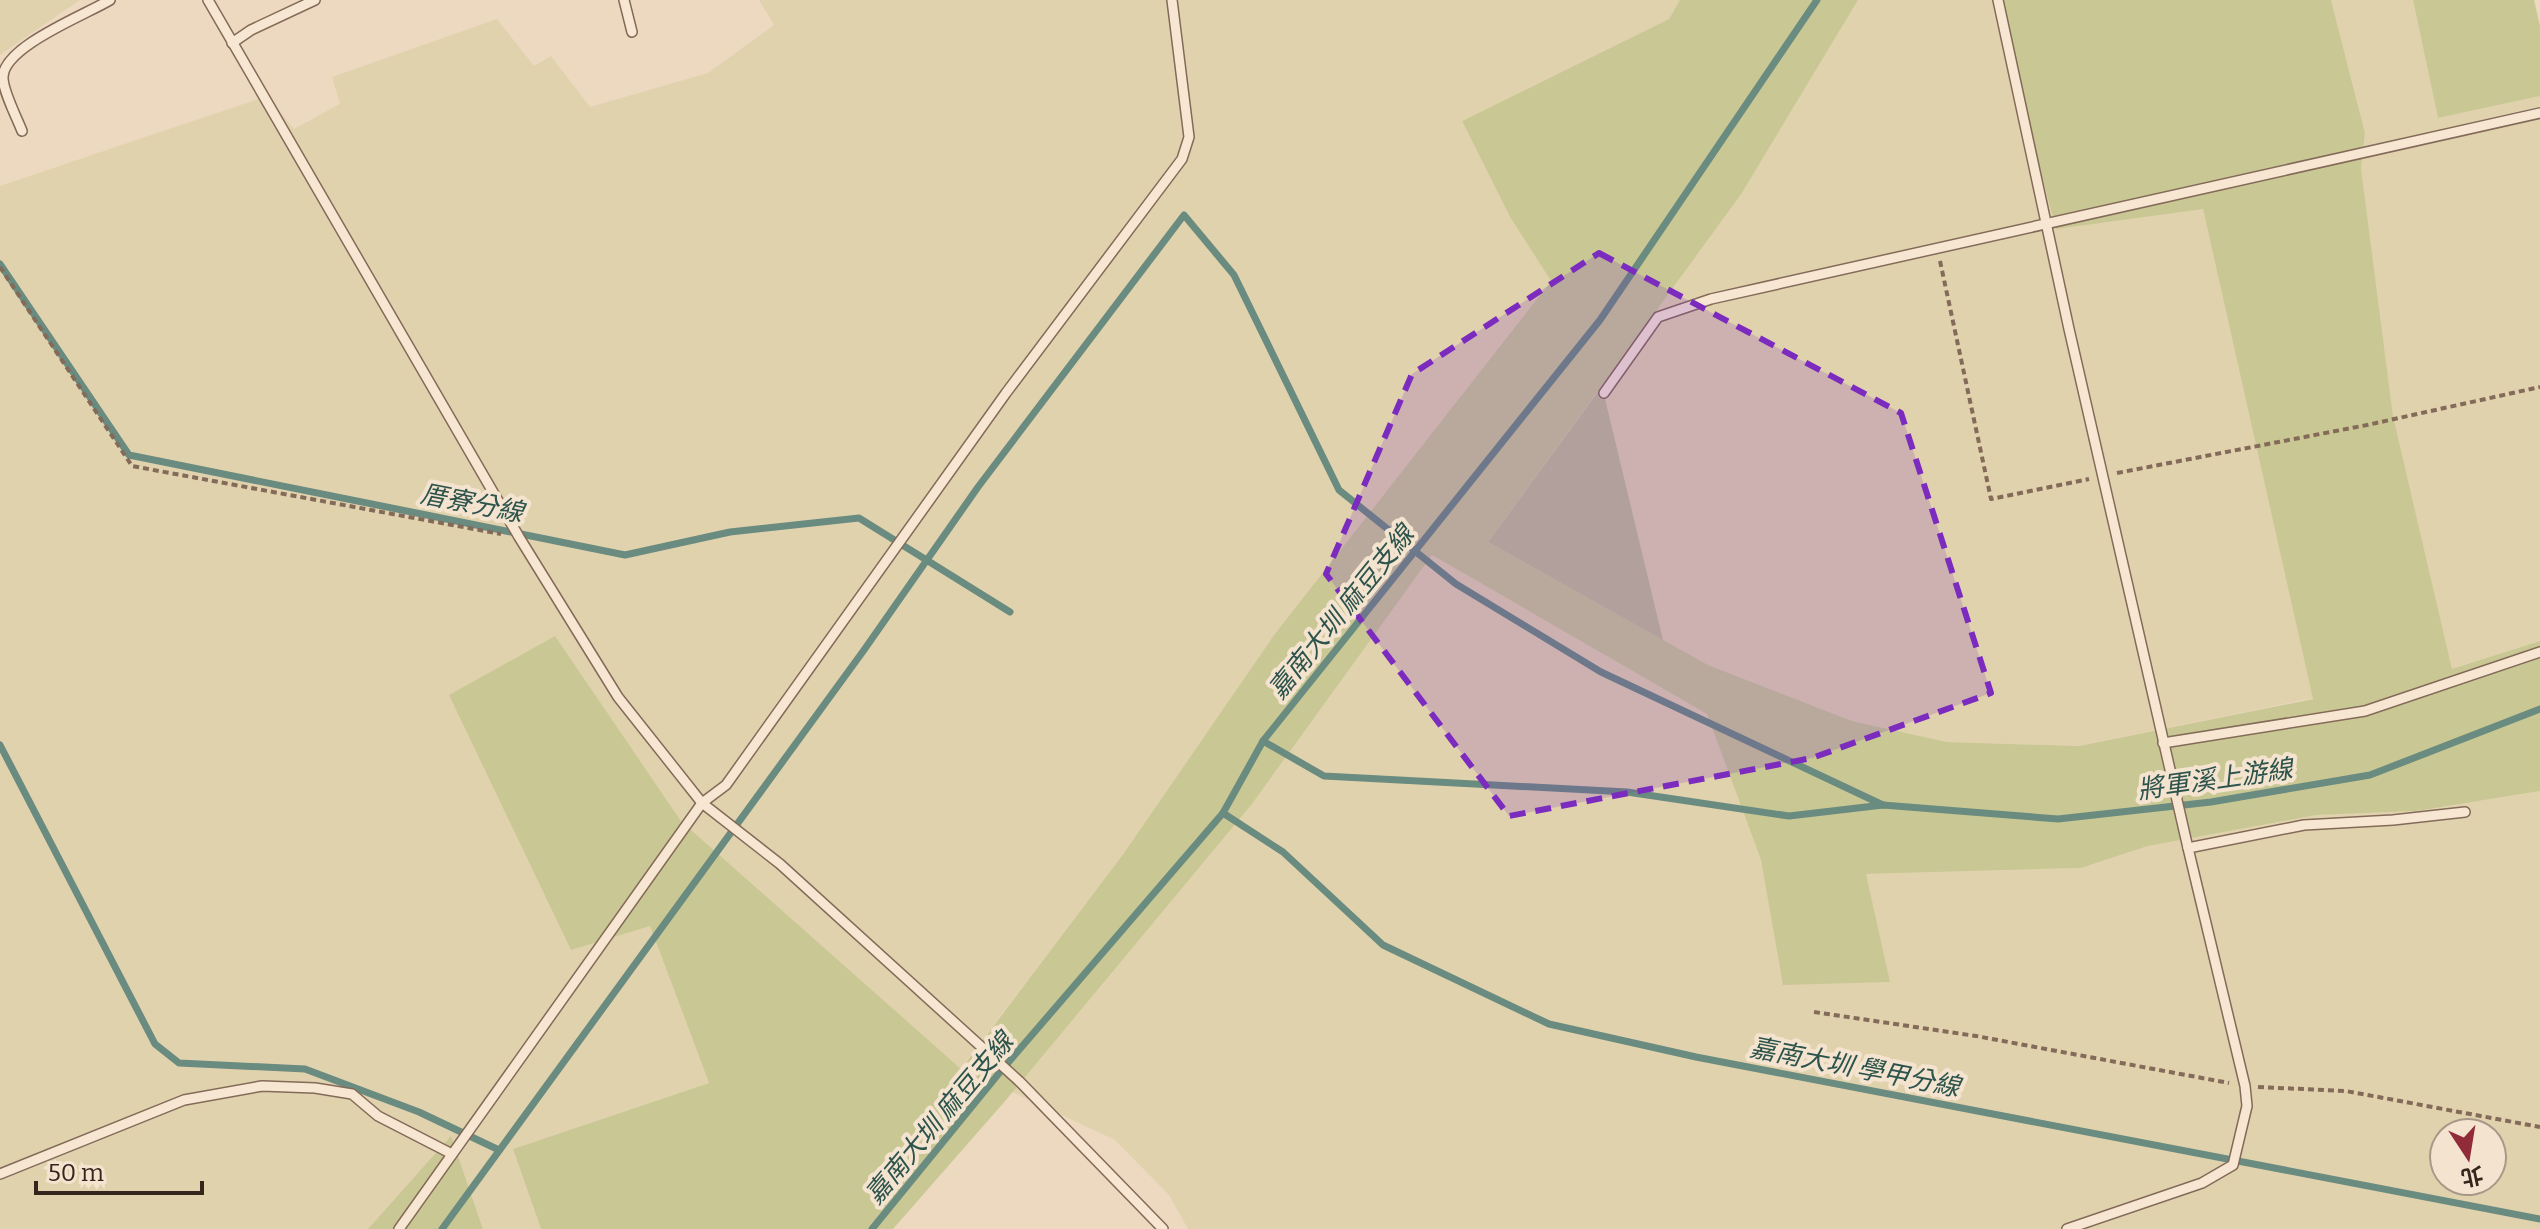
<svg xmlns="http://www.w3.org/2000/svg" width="2540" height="1229" font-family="Bitter,'Noto Sans TC',serif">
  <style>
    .farmland { fill: #e1d2ae; fill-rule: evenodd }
    .green { fill: #c9c894 }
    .cemetery { fill: #bebd94 }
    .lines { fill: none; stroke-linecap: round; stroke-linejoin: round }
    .stream { stroke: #6a8b7f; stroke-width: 7 }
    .lane-casing { stroke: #846a59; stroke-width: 12 }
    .path { stroke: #846a59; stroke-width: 4; stroke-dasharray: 6 4; stroke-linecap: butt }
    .lane { stroke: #f7e7d2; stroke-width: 9 }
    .marked { fill: #7b2cbf; fill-opacity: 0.2; stroke: #7b2cbf; stroke-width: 6; stroke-dasharray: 16 10; stroke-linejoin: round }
    .labels { text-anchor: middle; stroke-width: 8; stroke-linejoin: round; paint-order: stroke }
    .water-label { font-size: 26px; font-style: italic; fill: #2c534c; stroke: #f4e4cf }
  </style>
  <rect width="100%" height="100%" fill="#ecd9c0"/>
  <!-- farmland -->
  <g class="farmland">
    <path d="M 0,0 L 80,0 L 0,55 Z"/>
    <path d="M 759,0 L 1680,0 L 1669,19 L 1462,121 L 1510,217 L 1551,281 L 1274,635 L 1124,853 L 960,1069 L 681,821 L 555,637 L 650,926 L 709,1083 L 513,1149 L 541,1229 L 483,1229 L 451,1137 L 368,1229 L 0,1229 L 0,186 L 267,96 L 294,129 L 340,104 L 332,77 L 497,19 L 534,66 L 551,56 L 590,107 L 708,73 L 774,25 Z"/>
    <path d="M 1858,0 L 1995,0 L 2203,209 L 2313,698 L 2079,746 L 1947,742 L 1852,721 L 1708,665 L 1663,640 L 1602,386 L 1742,193 Z"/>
    <path d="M 2331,0 L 2413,0 L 2438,118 L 2540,96 L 2540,641 L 2452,670 L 2393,416 L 2361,168 L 2365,133 Z"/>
    <path d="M 1432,555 L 1707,714 L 1761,860 L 1784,985 L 1866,874 L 2081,868 L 2148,846 L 2317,815 L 2417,811 L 2540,791 L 2540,1229 L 1188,1229 L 1169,1195 L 1115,1140 L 1012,1092 L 1252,804 ZM 2444,1133 L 2492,1133 L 2492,1181 L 2444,1181 Z"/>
  </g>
  <!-- green -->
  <g class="green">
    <path d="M 1680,0 L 1858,0 L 1742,193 L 1488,542 L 1708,665 L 1852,721 L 1947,742 L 2079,746 L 2313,699 L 2203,209 L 2056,229 L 1995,0 L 2331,0 L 2365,133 L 2361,168 L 2393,416 L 2452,669 L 2540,641 L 2540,791 L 2417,811 L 2317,815 L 2148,846 L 2081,868 L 1866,874 L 1890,982 L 1783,985 L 1761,860 L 1707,714 L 1432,555 L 1252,804 L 1006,1100 L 893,1229 L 541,1229 L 513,1149 L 709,1083 L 650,926 L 571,950 L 449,695 L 555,636 L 681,821 L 961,1069 L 1124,853 L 1274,635 L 1551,281 L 1510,217 L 1462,121 L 1669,19 Z"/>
    <path d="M 2413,0 L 2534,0 L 2540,26 L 2540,96 L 2438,118 Z"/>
    <path d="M 451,1136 L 483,1229 L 368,1229 Z"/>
  </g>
  <!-- cemetery -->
  <path class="cemetery" d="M 1602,386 L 1663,640 L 1488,542 Z"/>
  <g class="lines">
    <!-- stream -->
    <g class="stream">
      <path d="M 0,264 L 129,455 L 625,555 L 730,532 L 859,518 L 1010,612"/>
      <path d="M 1263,741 L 1324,776 L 1627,792 L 1789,816 L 1883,805 L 2058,819 L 2211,802 L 2370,775 L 2540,709"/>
      <path d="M 0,745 L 155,1044 L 179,1063 L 305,1069 L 419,1112 L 499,1150"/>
      <path d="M 1223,813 L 1283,852 L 1383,945 L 1549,1024 L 1696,1057 L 2540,1219"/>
      <path d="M 442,1229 L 864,650 L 978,487 L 1184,215 L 1234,275 L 1339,490 L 1456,584 L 1601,672 L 1883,805"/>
      <path d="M 872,1229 L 1000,1072 L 1223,813 L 1263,741 L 1600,320 L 1817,0"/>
    </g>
    <defs>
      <g id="lane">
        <path d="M 208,0 L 519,537 L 618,697 L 702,803 L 780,864 L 1019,1081 L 1163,1229"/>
        <path d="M 624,0 L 632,32"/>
        <path d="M 1998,0 L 2069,329 L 2188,848"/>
        <path d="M 232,43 L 251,30 L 315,0"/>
        <path d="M 22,131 C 17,118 3,91 3,78 C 2,47 85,15 110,0"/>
        <path d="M 1604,393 L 1658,317 L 1711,299 L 2540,113"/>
        <path d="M 2163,743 L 2365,711 L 2540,652"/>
        <path d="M 0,1174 L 184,1100 L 262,1086 L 315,1088 L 352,1094 L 378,1116 L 452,1154"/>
        <path d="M 399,1229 L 702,803 L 726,785 L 1006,393 L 1182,159 L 1189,137 L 1172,0"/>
        <path d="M 2067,1229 L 2202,1183 L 2233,1165 L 2247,1106 L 2245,1086 L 2188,848 L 2304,825 L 2393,820 L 2465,812"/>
      </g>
    </defs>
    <!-- lane casing -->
    <use href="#lane" class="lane-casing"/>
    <!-- path -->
    <g class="path">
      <path d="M 1940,261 L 1991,499 L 2089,479"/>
      <path d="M 0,267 L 132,466 L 501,534"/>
      <path d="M 2117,473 L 2367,425 L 2540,387"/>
      <path d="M 1814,1012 L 1976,1036 L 2229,1083"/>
      <path d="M 2258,1087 L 2346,1091 L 2540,1127"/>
    </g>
    <!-- lane -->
    <use href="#lane" class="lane"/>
  </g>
  <!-- marked area -->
  <path class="marked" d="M 1599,253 L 1901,413 L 1991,693 L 1812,758 L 1509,816 L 1326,574 L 1412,374 Z"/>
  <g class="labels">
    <!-- water labels -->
    <g class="water-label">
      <text transform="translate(472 503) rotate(11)" y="9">厝寮分線</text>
      <text transform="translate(1341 612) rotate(-51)" y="9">嘉南大圳 麻豆支線</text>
      <text transform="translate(2215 779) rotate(-8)" y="9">將軍溪上游線</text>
      <text transform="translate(1855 1067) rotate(11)" y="9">嘉南大圳 學甲分線</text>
      <text transform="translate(939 1118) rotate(-50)" y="9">嘉南大圳 麻豆支線</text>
    </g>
  </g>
  <!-- north arrow -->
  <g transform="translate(2468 1157) rotate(168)"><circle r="38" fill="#f4e4cf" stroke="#a79888" stroke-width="2"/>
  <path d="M0-6L14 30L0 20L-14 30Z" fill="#912b3a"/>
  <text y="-12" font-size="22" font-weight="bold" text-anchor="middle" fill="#34251d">北</text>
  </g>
  <!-- scale -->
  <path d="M36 1181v12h166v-12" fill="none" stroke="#34251d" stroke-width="4"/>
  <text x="48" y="1181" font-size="24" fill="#34251d" stroke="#f4e4cf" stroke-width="6" paint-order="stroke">50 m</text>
</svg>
